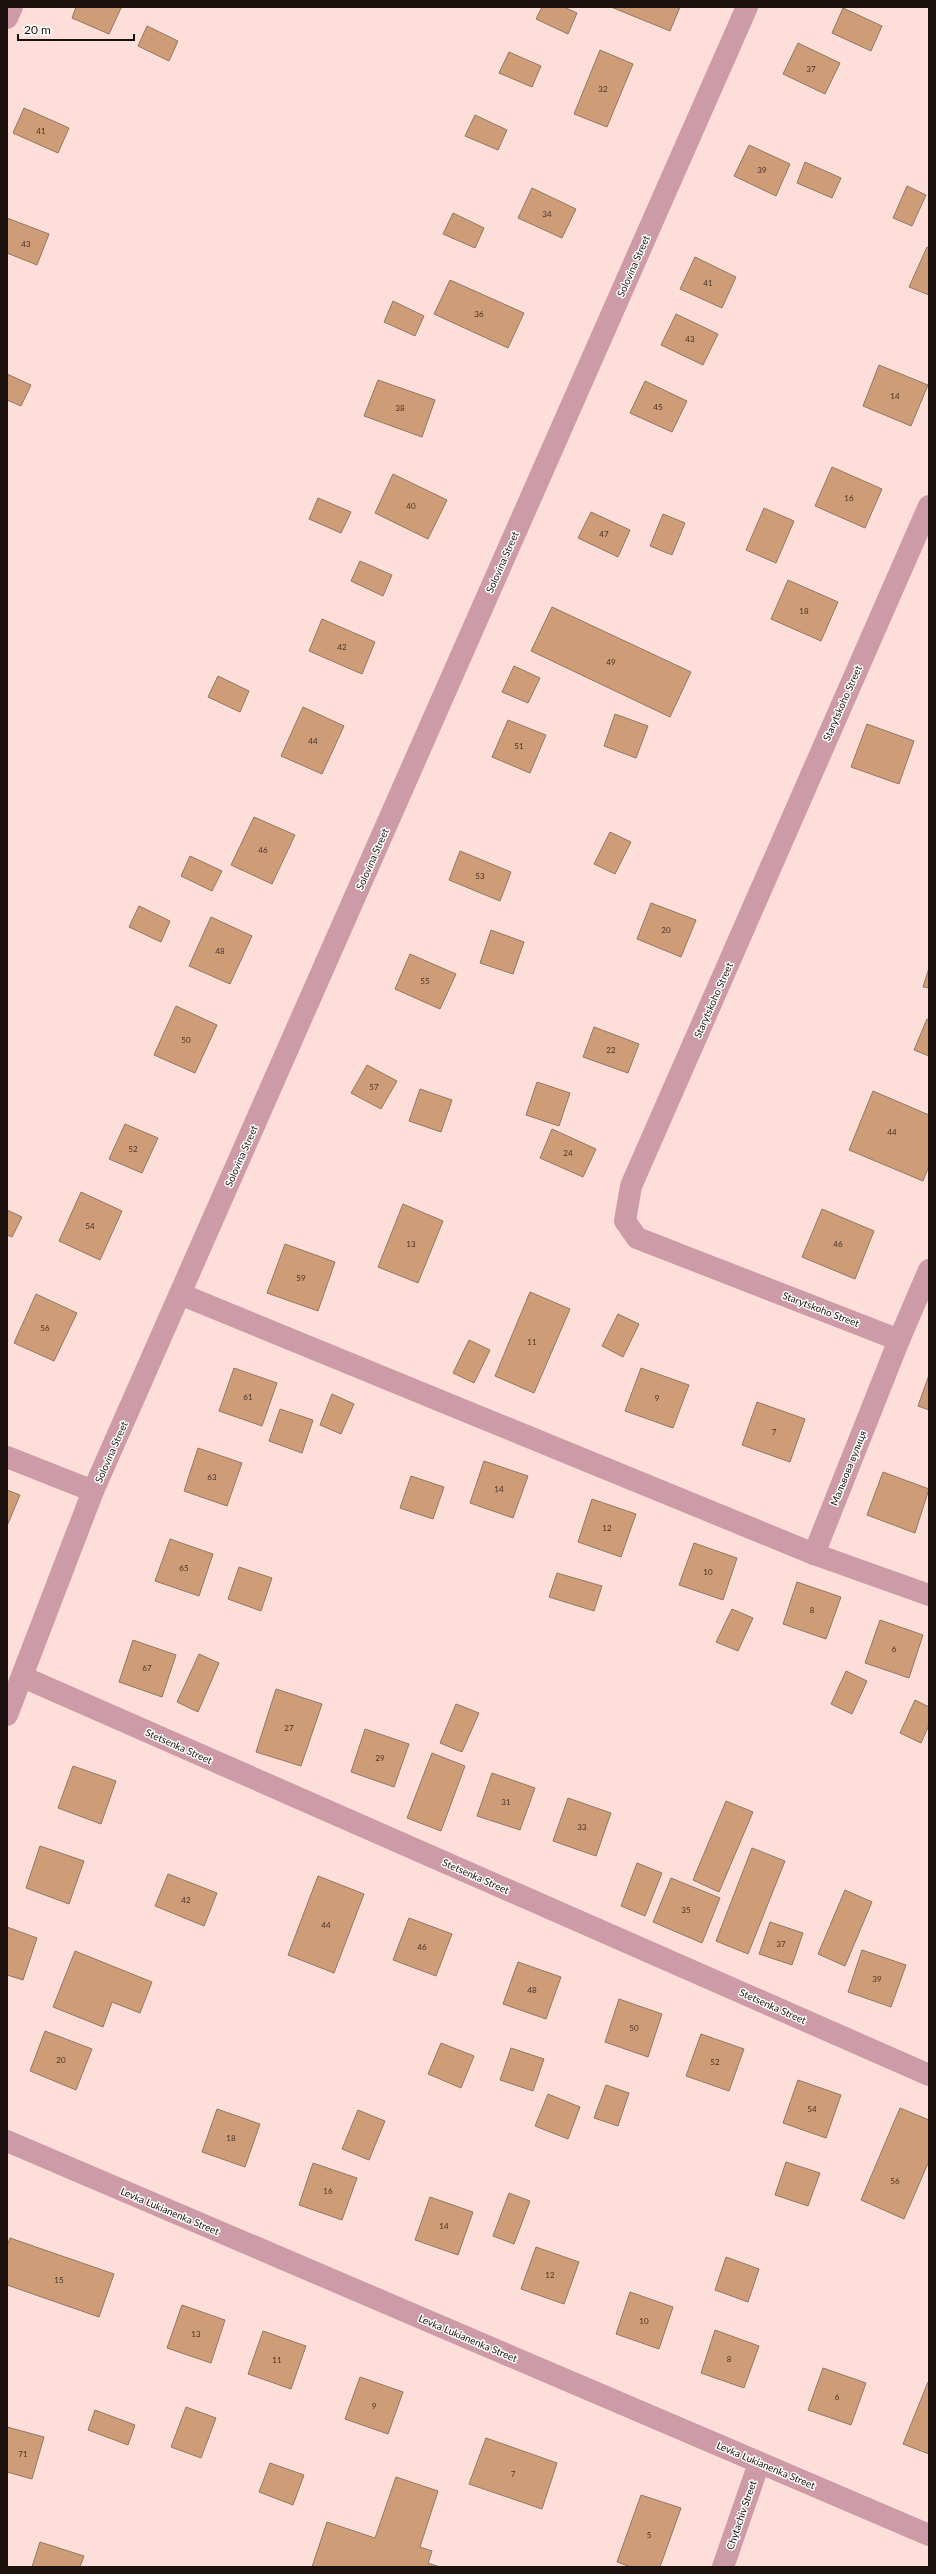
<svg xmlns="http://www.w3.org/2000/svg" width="936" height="2574" font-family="Lato,sans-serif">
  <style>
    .building { fill: #ce9c76; stroke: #927864 }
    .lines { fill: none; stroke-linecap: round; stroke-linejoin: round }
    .minor { stroke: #cd9aa7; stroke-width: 22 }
    .labels { text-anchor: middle; stroke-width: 3; stroke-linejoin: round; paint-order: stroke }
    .number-label { font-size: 8px; fill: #483328 }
    .street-label { font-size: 10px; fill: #1c100e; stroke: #fff }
  </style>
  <rect width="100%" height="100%" fill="#fdded8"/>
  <!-- building -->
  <g class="building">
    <path d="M 76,7 L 118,7 L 121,8 L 109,34 L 72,18 Z"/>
    <path d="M 542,7 L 564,7 L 577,13 L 568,34 L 536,19 Z"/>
    <path d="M 611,7 L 680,7 L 670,31 Z"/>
    <path d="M 843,8 L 882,26 L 871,51 L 832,33 Z"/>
    <path d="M 147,26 L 178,41 L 169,61 L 138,46 Z"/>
    <path d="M 798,43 L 840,63 L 825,94 L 783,74 Z"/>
    <path d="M 600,50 L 633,64 L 607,127 L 574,114 Z"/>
    <path d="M 509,52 L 541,66 L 532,87 L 499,73 Z"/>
    <path d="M 24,108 L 69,128 L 58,153 L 13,133 Z"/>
    <path d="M 475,115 L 507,130 L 498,150 L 465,136 Z"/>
    <path d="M 749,145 L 790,164 L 776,196 L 734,176 Z"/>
    <path d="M 805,162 L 841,178 L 832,198 L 797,183 Z"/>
    <path d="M 907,186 L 926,195 L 912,226 L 893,218 Z"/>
    <path d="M 532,188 L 576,209 L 562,238 L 518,218 Z"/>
    <path d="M 453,213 L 484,228 L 475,248 L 443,234 Z"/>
    <path d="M 7,218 L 49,234 L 37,265 L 7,253 Z"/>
    <path d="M 927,247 L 929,248 L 929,295 L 909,287 Z"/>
    <path d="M 695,257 L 736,277 L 722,308 L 680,289 Z"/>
    <path d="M 450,280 L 524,313 L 508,348 L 434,314 Z"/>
    <path d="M 393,301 L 424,316 L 415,336 L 384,322 Z"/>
    <path d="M 676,314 L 718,334 L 703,365 L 661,345 Z"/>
    <path d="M 879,365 L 928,385 L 911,426 L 863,406 Z"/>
    <path d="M 7,374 L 31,385 L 21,406 L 7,400 Z"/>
    <path d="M 378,380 L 435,400 L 422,437 L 364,416 Z"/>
    <path d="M 645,381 L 687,401 L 672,432 L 630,413 Z"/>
    <path d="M 832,467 L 882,489 L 865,528 L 815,506 Z"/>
    <path d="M 393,474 L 447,500 L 428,539 L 375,513 Z"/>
    <path d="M 318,498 L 351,512 L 341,533 L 309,519 Z"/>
    <path d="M 764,508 L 794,521 L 776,563 L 746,550 Z"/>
    <path d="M 591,512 L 630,530 L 618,557 L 578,538 Z"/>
    <path d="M 663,514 L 685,523 L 672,555 L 650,546 Z"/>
    <path d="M 360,561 L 392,575 L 383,596 L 351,581 Z"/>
    <path d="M 788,580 L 838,602 L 821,641 L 771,619 Z"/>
    <path d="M 552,607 L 691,672 L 670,717 L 531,651 Z"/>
    <path d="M 322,619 L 375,642 L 362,674 L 309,651 Z"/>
    <path d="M 514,666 L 540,678 L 528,703 L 502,692 Z"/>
    <path d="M 218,676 L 249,691 L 240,712 L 208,697 Z"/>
    <path d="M 303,707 L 344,726 L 322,774 L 281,756 Z"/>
    <path d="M 615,714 L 648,726 L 636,758 L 604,746 Z"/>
    <path d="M 508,720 L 546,735 L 530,773 L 492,757 Z"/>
    <path d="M 867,724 L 914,741 L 899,784 L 851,767 Z"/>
    <path d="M 254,817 L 295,835 L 272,884 L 231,865 Z"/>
    <path d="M 610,832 L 631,842 L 615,874 L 594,864 Z"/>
    <path d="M 460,851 L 511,872 L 500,901 L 449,880 Z"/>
    <path d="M 190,856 L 222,871 L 212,891 L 181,876 Z"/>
    <path d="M 651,903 L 696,920 L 681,957 L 637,939 Z"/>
    <path d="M 139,906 L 170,921 L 161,942 L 129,927 Z"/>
    <path d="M 211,917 L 252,936 L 230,984 L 189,966 Z"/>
    <path d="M 491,930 L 524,942 L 513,974 L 480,963 Z"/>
    <path d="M 410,954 L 456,974 L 440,1009 L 395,989 Z"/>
    <path d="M 929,968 L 929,988 L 923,987 Z"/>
    <path d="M 176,1006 L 217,1025 L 195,1073 L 154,1055 Z"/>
    <path d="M 927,1019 L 929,1020 L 929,1056 L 914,1050 Z"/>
    <path d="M 594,1027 L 639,1044 L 628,1073 L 583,1057 Z"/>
    <path d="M 367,1065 L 397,1081 L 381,1109 L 351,1093 Z"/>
    <path d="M 537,1082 L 570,1093 L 559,1126 L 526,1115 Z"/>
    <path d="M 420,1089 L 452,1100 L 441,1132 L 409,1121 Z"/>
    <path d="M 873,1091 L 929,1115 L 929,1166 L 923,1181 L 849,1150 Z"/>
    <path d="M 125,1124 L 158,1138 L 142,1173 L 109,1159 Z"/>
    <path d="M 552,1129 L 596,1149 L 583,1177 L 540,1158 Z"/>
    <path d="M 81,1192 L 122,1211 L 100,1260 L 59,1241 Z"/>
    <path d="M 403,1204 L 443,1221 L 418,1283 L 378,1267 Z"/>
    <path d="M 822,1209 L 874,1231 L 855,1279 L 802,1257 Z"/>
    <path d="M 7,1210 L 22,1217 L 12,1237 L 7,1235 Z"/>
    <path d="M 285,1244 L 335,1262 L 318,1311 L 267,1293 Z"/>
    <path d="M 530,1292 L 570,1309 L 534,1393 L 495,1376 Z"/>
    <path d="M 36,1294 L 77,1313 L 54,1361 L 14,1343 Z"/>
    <path d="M 618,1314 L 639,1324 L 623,1357 L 602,1346 Z"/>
    <path d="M 469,1340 L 490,1350 L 474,1383 L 453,1373 Z"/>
    <path d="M 234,1368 L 277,1383 L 262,1426 L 219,1411 Z"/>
    <path d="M 641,1368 L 689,1385 L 673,1428 L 625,1411 Z"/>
    <path d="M 929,1375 L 929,1410 L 918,1406 Z"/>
    <path d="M 332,1394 L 354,1404 L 341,1434 L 320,1425 Z"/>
    <path d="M 757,1402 L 805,1419 L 790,1462 L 742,1445 Z"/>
    <path d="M 280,1409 L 313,1420 L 302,1453 L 269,1441 Z"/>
    <path d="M 198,1448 L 242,1463 L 227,1506 L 184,1491 Z"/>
    <path d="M 484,1461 L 528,1476 L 513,1518 L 470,1503 Z"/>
    <path d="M 883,1472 L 929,1489 L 915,1533 L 867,1515 Z"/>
    <path d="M 411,1476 L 444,1487 L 433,1519 L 400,1508 Z"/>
    <path d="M 7,1490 L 20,1495 L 7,1526 Z"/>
    <path d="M 592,1499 L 636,1514 L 621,1557 L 578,1542 Z"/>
    <path d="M 170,1539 L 213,1554 L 199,1596 L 155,1581 Z"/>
    <path d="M 694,1543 L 737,1558 L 723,1600 L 679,1585 Z"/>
    <path d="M 239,1567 L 272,1578 L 261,1611 L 228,1599 Z"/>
    <path d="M 557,1573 L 602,1586 L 594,1611 L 549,1597 Z"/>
    <path d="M 797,1582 L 841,1597 L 826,1639 L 783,1624 Z"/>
    <path d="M 732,1609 L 753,1618 L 738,1651 L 716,1642 Z"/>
    <path d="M 880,1620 L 923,1635 L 909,1678 L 865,1663 Z"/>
    <path d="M 133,1640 L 176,1655 L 162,1697 L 119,1682 Z"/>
    <path d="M 199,1654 L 219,1663 L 198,1712 L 177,1702 Z"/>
    <path d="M 846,1671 L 867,1681 L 852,1714 L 831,1704 Z"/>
    <path d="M 276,1689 L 322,1704 L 301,1766 L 256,1752 Z"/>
    <path d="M 915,1700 L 929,1707 L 929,1725 L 921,1743 L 900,1733 Z"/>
    <path d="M 456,1704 L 479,1713 L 462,1752 L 440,1743 Z"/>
    <path d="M 365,1729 L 409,1744 L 394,1787 L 351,1772 Z"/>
    <path d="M 432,1753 L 465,1766 L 441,1831 L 407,1818 Z"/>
    <path d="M 73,1766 L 116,1781 L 101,1824 L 58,1808 Z"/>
    <path d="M 492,1773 L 535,1788 L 520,1830 L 477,1816 Z"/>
    <path d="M 568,1798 L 611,1813 L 596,1856 L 553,1841 Z"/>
    <path d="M 726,1801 L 753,1812 L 719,1892 L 693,1880 Z"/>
    <path d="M 40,1846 L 84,1861 L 69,1904 L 26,1888 Z"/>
    <path d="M 752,1848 L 785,1861 L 748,1954 L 716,1941 Z"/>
    <path d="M 637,1863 L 662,1873 L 645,1916 L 621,1906 Z"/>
    <path d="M 168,1874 L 217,1893 L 204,1926 L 155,1906 Z"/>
    <path d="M 318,1876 L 364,1894 L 334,1973 L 288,1955 Z"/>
    <path d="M 671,1878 L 720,1898 L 702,1943 L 653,1922 Z"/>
    <path d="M 845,1890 L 872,1902 L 845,1966 L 818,1954 Z"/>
    <path d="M 409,1918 L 452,1934 L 436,1976 L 393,1960 Z"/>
    <path d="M 770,1922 L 803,1933 L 792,1965 L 759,1954 Z"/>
    <path d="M 7,1927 L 37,1938 L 23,1980 L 7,1975 Z"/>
    <path d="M 862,1950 L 906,1965 L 891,2007 L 848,1992 Z"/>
    <path d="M 75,1951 L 152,1982 L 140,2013 L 112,2002 L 103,2027 L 53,2007 Z"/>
    <path d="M 518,1962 L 561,1977 L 546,2019 L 503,2004 Z"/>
    <path d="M 619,1999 L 662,2014 L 648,2057 L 605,2042 Z"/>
    <path d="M 45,2031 L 92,2049 L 76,2090 L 30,2071 Z"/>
    <path d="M 701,2034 L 744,2049 L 729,2091 L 686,2076 Z"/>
    <path d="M 441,2043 L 474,2056 L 461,2088 L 428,2074 Z"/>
    <path d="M 511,2048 L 544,2059 L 533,2091 L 500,2080 Z"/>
    <path d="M 798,2080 L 841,2095 L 826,2138 L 783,2123 Z"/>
    <path d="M 606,2085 L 629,2093 L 618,2126 L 594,2118 Z"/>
    <path d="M 548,2094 L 580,2107 L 568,2139 L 535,2126 Z"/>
    <path d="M 900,2108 L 929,2120 L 929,2161 L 904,2219 L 861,2200 Z"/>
    <path d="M 217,2109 L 260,2124 L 245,2167 L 202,2152 Z"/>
    <path d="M 358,2110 L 385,2121 L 369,2160 L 342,2149 Z"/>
    <path d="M 786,2162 L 820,2173 L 808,2206 L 775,2195 Z"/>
    <path d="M 313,2163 L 357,2178 L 342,2220 L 299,2205 Z"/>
    <path d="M 509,2193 L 530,2201 L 514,2244 L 493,2236 Z"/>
    <path d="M 430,2197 L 473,2212 L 458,2255 L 415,2240 Z"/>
    <path d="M 10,2238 L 114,2274 L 99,2317 L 7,2285 L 7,2246 Z"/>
    <path d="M 536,2247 L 579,2262 L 564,2304 L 521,2289 Z"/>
    <path d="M 726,2257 L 759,2269 L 748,2302 L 715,2290 Z"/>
    <path d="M 630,2292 L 673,2307 L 659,2349 L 616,2334 Z"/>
    <path d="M 182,2305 L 225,2320 L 211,2363 L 167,2348 Z"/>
    <path d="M 715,2330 L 759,2346 L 744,2388 L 701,2373 Z"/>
    <path d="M 263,2331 L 306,2346 L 291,2389 L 248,2374 Z"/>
    <path d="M 823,2368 L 866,2383 L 851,2425 L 808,2410 Z"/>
    <path d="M 360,2377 L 403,2392 L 388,2434 L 345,2419 Z"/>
    <path d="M 928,2382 L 929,2382 L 929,2454 L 903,2444 Z"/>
    <path d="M 186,2407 L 216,2418 L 201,2458 L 171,2447 Z"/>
    <path d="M 95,2410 L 135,2425 L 128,2445 L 88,2430 Z"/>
    <path d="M 7,2427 L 44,2437 L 32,2479 L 7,2472 Z"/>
    <path d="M 486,2438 L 557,2463 L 542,2509 L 469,2484 Z"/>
    <path d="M 270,2463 L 304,2475 L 293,2505 L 259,2492 Z"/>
    <path d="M 396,2477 L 438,2491 L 420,2547 L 432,2551 L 428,2563 L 440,2567 L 312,2567 L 327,2522 L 375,2538 Z"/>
    <path d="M 641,2495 L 681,2508 L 660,2567 L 631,2567 L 617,2562 Z"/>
    <path d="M 40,2542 L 84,2556 L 80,2567 L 32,2567 Z"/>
  </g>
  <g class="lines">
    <!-- minor -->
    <g class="minor">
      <path d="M 7,18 L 12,7"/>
      <path d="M 929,1270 L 899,1340 L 814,1554 L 929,1595"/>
      <path d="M 180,1294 L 814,1554"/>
      <path d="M 899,1340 L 637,1238 L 625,1221 L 631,1186 L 929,506"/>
      <path d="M 7,1457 L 93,1491"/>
      <path d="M 23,1677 L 929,2075"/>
      <path d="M 7,1715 L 93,1491 L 747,7"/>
      <path d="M 7,2141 L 929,2535"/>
      <path d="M 723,2567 L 759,2463"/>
    </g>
  </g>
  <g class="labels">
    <!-- number labels -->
    <g class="number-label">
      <text x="811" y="72">37</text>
      <text x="603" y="92">32</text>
      <text x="41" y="134">41</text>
      <text x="762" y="173">39</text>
      <text x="547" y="217">34</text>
      <text x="26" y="247">43</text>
      <text x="708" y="286">41</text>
      <text x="479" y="317">36</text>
      <text x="690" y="342">43</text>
      <text x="895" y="399">14</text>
      <text x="658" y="410">45</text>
      <text x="400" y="411">38</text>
      <text x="849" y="501">16</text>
      <text x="411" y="509">40</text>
      <text x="604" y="537">47</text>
      <text x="804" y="614">18</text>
      <text x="342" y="650">42</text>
      <text x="611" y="665">49</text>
      <text x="313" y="744">44</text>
      <text x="519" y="749">51</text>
      <text x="263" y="853">46</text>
      <text x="480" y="879">53</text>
      <text x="666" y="933">20</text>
      <text x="220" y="954">48</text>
      <text x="425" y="984">55</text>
      <text x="186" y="1043">50</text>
      <text x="611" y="1053">22</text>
      <text x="374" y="1090">57</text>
      <text x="892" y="1135">44</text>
      <text x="133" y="1152">52</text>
      <text x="568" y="1156">24</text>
      <text x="90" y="1229">54</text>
      <text x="411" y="1247">13</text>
      <text x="838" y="1247">46</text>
      <text x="301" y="1281">59</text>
      <text x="45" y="1331">56</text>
      <text x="532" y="1345">11</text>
      <text x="248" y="1400">61</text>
      <text x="657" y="1401">9</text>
      <text x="774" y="1435">7</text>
      <text x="212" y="1480">63</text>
      <text x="499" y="1492">14</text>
      <text x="607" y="1531">12</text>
      <text x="184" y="1571">65</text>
      <text x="708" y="1575">10</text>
      <text x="812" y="1613">8</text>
      <text x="894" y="1652">6</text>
      <text x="147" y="1671">67</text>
      <text x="289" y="1731">27</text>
      <text x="380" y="1761">29</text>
      <text x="506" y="1805">31</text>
      <text x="582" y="1830">33</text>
      <text x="186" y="1903">42</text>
      <text x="686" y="1913">35</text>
      <text x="326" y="1928">44</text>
      <text x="781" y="1947">37</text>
      <text x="422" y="1950">46</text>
      <text x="877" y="1982">39</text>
      <text x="532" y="1993">48</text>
      <text x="634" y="2031">50</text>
      <text x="61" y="2063">20</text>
      <text x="715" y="2065">52</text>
      <text x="812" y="2112">54</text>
      <text x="231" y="2141">18</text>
      <text x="895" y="2184">56</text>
      <text x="328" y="2194">16</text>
      <text x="444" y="2229">14</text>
      <text x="550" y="2278">12</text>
      <text x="59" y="2283">15</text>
      <text x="644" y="2324">10</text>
      <text x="196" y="2337">13</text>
      <text x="729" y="2362">8</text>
      <text x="277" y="2363">11</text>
      <text x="837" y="2400">6</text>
      <text x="374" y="2409">9</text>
      <text x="23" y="2457">71</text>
      <text x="513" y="2477">7</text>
      <text x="649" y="2538">5</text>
    </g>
    <!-- street labels -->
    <g class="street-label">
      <text transform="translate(633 266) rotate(-66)" y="4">Solovina Street</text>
      <text transform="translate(502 562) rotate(-66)" y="4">Solovina Street</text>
      <text transform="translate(842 703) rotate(-66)" y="4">Starytskoho Street</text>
      <text transform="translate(372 859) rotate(-66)" y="4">Solovina Street</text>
      <text transform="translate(713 1000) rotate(-66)" y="4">Starytskoho Street</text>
      <text transform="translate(241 1156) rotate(-66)" y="4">Solovina Street</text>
      <text transform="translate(821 1309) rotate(21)" y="4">Starytskoho Street</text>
      <text transform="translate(111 1452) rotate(-66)" y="4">Solovina Street</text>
      <text transform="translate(848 1468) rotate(-68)" y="4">Мальвова вулиця</text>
      <text transform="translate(179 1746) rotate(24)" y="4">Stetsenka Street</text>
      <text transform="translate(476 1876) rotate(24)" y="4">Stetsenka Street</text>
      <text transform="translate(773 2006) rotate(24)" y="4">Stetsenka Street</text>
      <text transform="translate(170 2211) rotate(23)" y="4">Levka Lukianenka Street</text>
      <text transform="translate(468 2338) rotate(23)" y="4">Levka Lukianenka Street</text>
      <text transform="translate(766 2465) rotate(23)" y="4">Levka Lukianenka Street</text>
      <text transform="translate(741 2515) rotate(-71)" y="4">Chytachiv Street</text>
    </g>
  </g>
  <!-- border -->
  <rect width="936" height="2574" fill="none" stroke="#1c100e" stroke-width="16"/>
  <!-- scale -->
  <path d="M18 34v6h116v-6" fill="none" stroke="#1c100e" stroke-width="2"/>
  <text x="24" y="34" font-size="12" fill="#1c100e" stroke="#ffffff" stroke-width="3" paint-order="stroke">20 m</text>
</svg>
